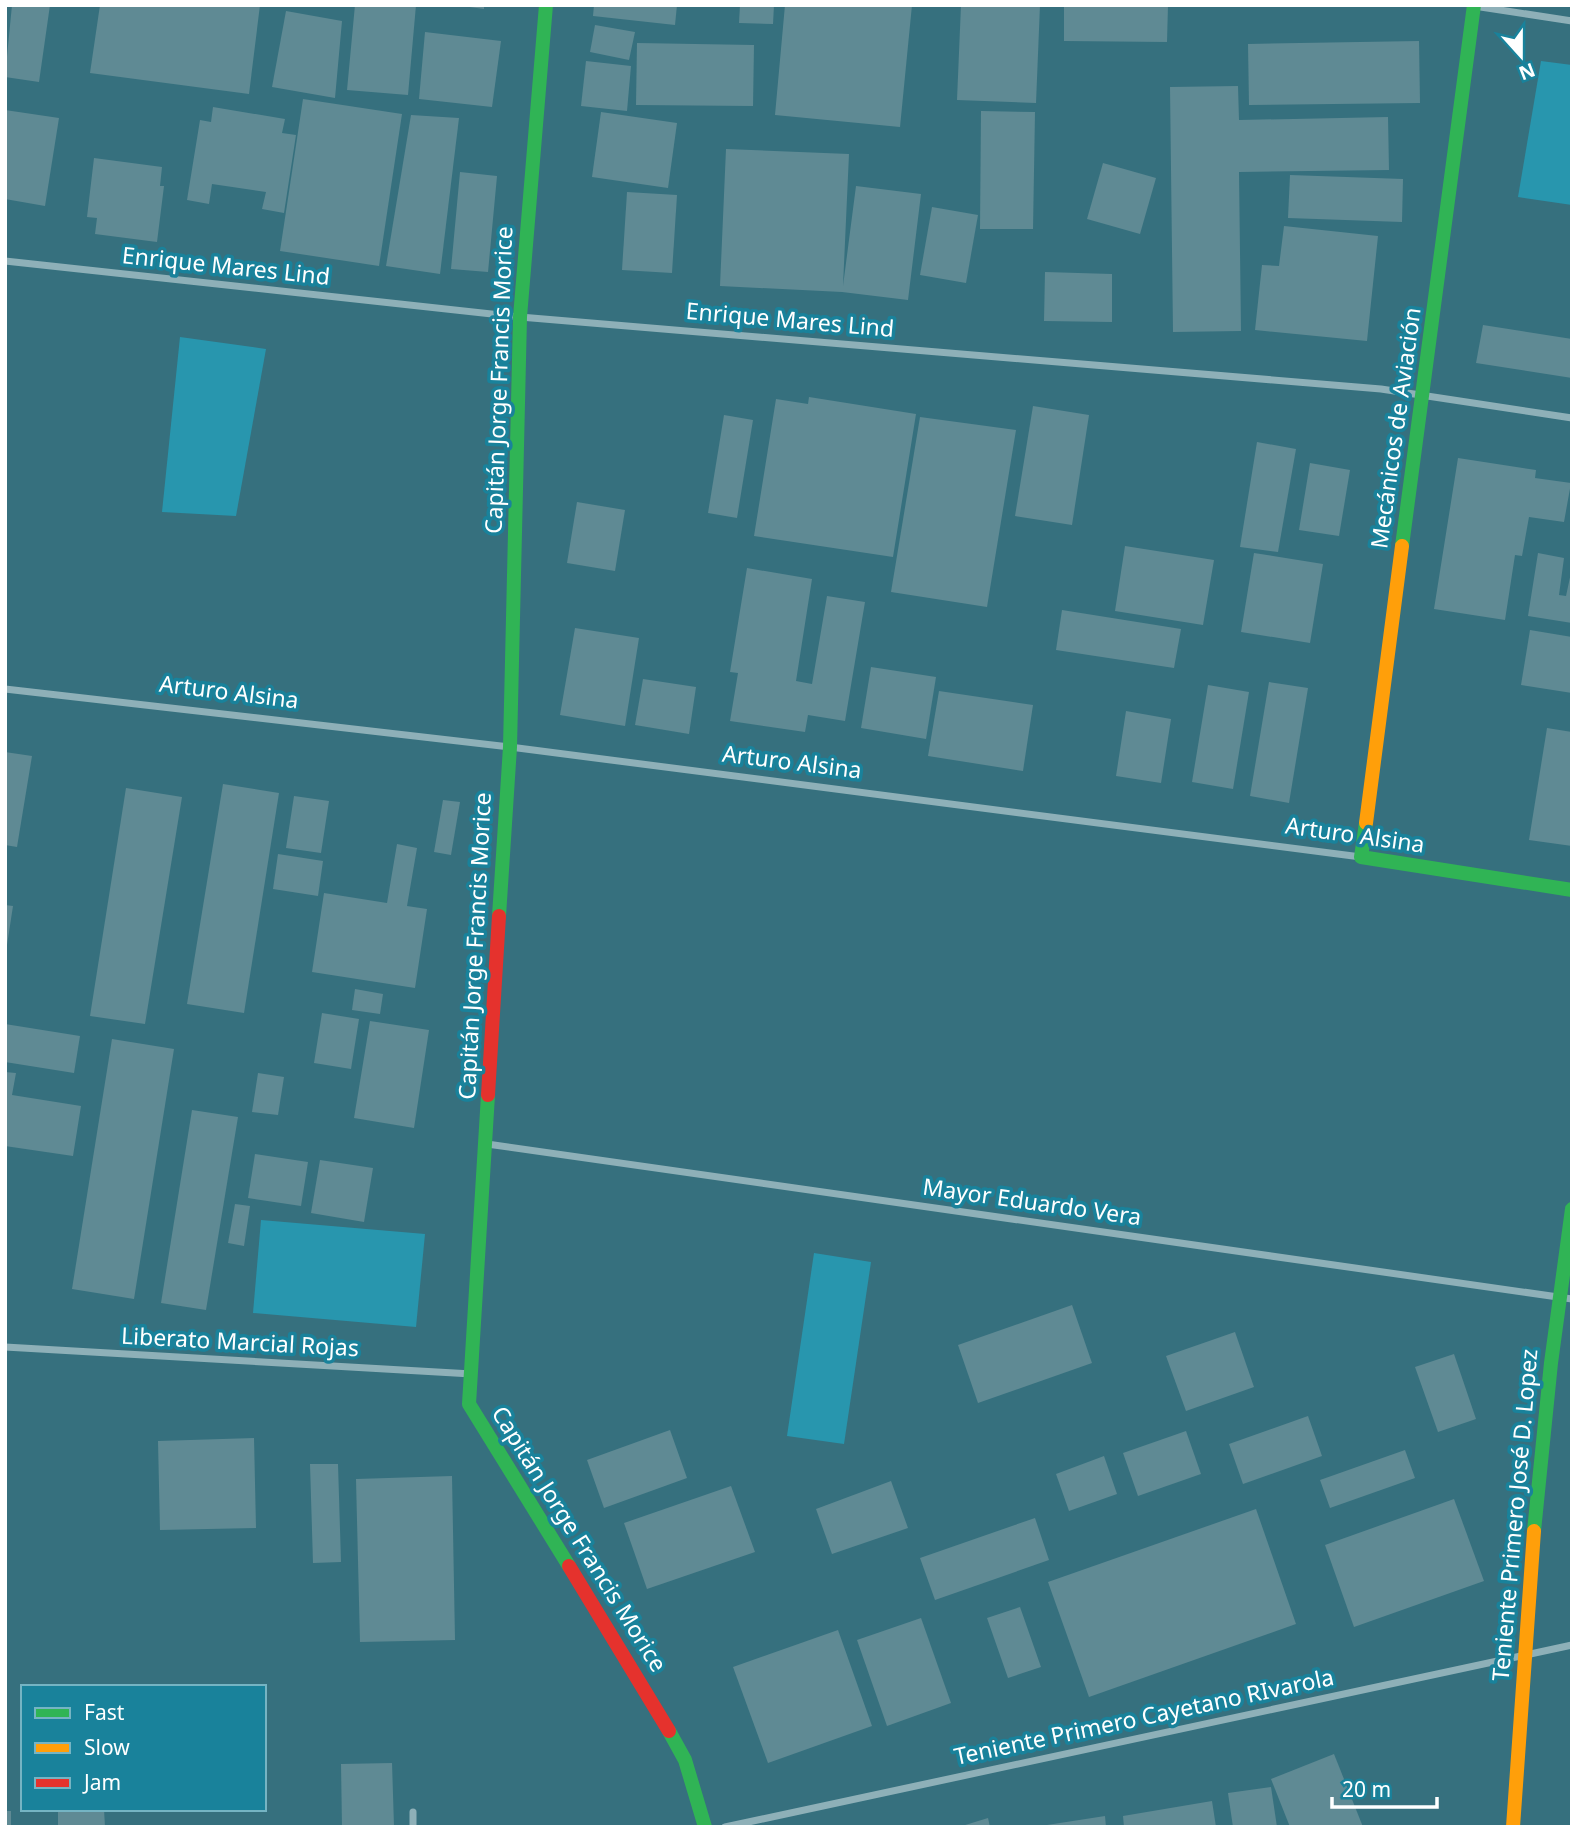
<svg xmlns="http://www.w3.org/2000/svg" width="1577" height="1832" font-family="'Noto Sans',sans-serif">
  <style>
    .green { fill: #2896ae }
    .building { fill: #5f8a94 }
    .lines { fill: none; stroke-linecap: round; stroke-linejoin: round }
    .street { stroke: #8eb0b8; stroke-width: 7 }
    .fast { stroke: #30b455; stroke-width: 14 }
    .slow { stroke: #ff9f0a; stroke-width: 14 }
    .jam { stroke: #e5322d; stroke-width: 14 }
    .labels { text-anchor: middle; stroke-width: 7; stroke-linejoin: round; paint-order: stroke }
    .street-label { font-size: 23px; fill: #fff; stroke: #19829b }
  </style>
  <rect width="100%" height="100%" fill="#36707e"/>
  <!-- green -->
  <g class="green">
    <path d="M 1541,61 L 1572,65 L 1572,205 L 1518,197 Z"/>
    <path d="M 180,337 L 266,349 L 236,516 L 162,512 Z"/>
    <path d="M 261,1220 L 425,1234 L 416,1327 L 253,1313 Z"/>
    <path d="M 814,1253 L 871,1262 L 844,1444 L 787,1436 Z"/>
  </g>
  <!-- building -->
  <g class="building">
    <path d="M 12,5 L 50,5 L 39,82 L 5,77 Z"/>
    <path d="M 100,5 L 260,5 L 249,94 L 90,73 Z"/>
    <path d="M 355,5 L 416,5 L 408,95 L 347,90 Z"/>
    <path d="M 455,5 L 484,5 L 484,9 Z"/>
    <path d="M 594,5 L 677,5 L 675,25 L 593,16 Z"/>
    <path d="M 740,5 L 774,5 L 773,24 L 739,23 Z"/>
    <path d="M 785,5 L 912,5 L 900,127 L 775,115 Z"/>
    <path d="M 961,5 L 1040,5 L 1036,103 L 957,100 Z"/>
    <path d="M 1064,5 L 1168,5 L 1167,42 L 1064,41 Z"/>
    <path d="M 286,11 L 342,21 L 335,98 L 272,87 Z"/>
    <path d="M 595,25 L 635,32 L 629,60 L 590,52 Z"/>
    <path d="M 425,32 L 501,41 L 492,107 L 419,99 Z"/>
    <path d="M 1419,41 L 1420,103 L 1249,105 L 1248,44 Z"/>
    <path d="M 637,43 L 754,45 L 753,106 L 636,105 Z"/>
    <path d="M 586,61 L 631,66 L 627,111 L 581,106 Z"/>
    <path d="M 1238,86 L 1239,120 L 1388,117 L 1389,170 L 1239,172 L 1241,331 L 1173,332 L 1170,87 Z"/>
    <path d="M 303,99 L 402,114 L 379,266 L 280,251 Z"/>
    <path d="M 213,107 L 285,119 L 282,133 L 296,135 L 284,213 L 262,209 L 266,192 L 212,184 L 209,204 L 187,200 L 200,120 L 211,122 Z"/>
    <path d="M 5,110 L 59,118 L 45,206 L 5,199 Z"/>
    <path d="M 981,111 L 1035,112 L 1033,229 L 980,229 Z"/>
    <path d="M 601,112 L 677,123 L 668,188 L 592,177 Z"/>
    <path d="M 411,115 L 459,118 L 440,274 L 386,266 Z"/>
    <path d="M 726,149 L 849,154 L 843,286 L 856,186 L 921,194 L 908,300 L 842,292 L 720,286 Z"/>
    <path d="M 94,158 L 162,167 L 160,186 L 164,186 L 157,242 L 95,234 L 97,218 L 87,217 Z"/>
    <path d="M 1103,163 L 1156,178 L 1140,234 L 1087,219 Z"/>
    <path d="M 460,172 L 497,176 L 488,272 L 451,269 Z"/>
    <path d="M 1290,175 L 1403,179 L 1402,222 L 1288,218 Z"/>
    <path d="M 627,192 L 677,195 L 672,273 L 622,270 Z"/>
    <path d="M 932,207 L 978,215 L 966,283 L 920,275 Z"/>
    <path d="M 1284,226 L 1378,236 L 1367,341 L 1255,330 L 1262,265 L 1279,266 Z"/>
    <path d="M 1045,272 L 1112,274 L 1112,322 L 1044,321 Z"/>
    <path d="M 1483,325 L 1572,339 L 1572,378 L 1476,363 Z"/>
    <path d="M 809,397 L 916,414 L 893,557 L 754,536 L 776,399 L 808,404 Z"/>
    <path d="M 1033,406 L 1089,415 L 1072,525 L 1015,516 Z"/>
    <path d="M 724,415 L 753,420 L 737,518 L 708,513 Z"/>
    <path d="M 920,417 L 1016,430 L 987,607 L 891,592 Z"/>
    <path d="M 1257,442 L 1296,449 L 1278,552 L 1240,547 Z"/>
    <path d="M 1458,458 L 1536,470 L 1535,478 L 1571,483 L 1564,522 L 1529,517 L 1522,556 L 1515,555 L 1505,620 L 1434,609 Z"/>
    <path d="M 1310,463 L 1350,470 L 1339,536 L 1299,530 Z"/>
    <path d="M 577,502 L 625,510 L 615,571 L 567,563 Z"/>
    <path d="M 1125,546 L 1214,560 L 1203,625 L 1115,611 Z"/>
    <path d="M 1254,553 L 1323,564 L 1310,643 L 1241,632 Z"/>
    <path d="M 1538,553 L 1564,558 L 1559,595 L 1566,596 L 1572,568 L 1572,623 L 1528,616 Z"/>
    <path d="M 747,568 L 812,579 L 796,681 L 812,684 L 827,596 L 865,602 L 845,721 L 808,715 L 805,732 L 730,721 L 738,673 L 730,672 Z"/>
    <path d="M 1062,610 L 1181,629 L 1174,668 L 1056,650 Z"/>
    <path d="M 575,628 L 639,638 L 625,726 L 560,715 Z"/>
    <path d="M 1530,630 L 1572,637 L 1572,693 L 1521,685 Z"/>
    <path d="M 871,667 L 936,677 L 926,739 L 861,728 Z"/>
    <path d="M 643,679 L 696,687 L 689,734 L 635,725 Z"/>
    <path d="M 1269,682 L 1308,688 L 1289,803 L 1250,796 Z"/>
    <path d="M 1208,685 L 1249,692 L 1233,789 L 1192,782 Z"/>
    <path d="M 939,691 L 1033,705 L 1023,771 L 928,756 Z"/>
    <path d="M 1126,711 L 1171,719 L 1161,783 L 1116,776 Z"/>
    <path d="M 1547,728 L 1572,732 L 1572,846 L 1529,840 Z"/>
    <path d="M 5,752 L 32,756 L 17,847 L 5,845 Z"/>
    <path d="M 223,784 L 279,793 L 244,1013 L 187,1004 Z"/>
    <path d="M 126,788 L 182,797 L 145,1024 L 90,1016 Z"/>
    <path d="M 294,796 L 329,801 L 321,853 L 286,848 Z"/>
    <path d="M 443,800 L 460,802 L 451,855 L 434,852 Z"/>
    <path d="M 397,844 L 417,848 L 407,906 L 427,909 L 415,988 L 312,972 L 324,893 L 387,903 Z"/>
    <path d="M 278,854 L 323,861 L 318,896 L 273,889 Z"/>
    <path d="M 5,905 L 13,906 L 7,945 L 5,945 Z"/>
    <path d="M 355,989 L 383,994 L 380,1014 L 352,1010 Z"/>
    <path d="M 322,1013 L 359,1019 L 351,1069 L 314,1063 Z"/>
    <path d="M 370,1021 L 429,1030 L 414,1128 L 354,1118 Z"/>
    <path d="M 5,1024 L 80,1036 L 74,1073 L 5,1062 Z"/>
    <path d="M 112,1039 L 174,1049 L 134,1299 L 72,1289 Z"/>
    <path d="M 5,1072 L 16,1073 L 12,1095 L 81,1106 L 73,1156 L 5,1146 Z"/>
    <path d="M 258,1073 L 284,1077 L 278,1115 L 252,1112 Z"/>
    <path d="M 192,1110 L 238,1117 L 206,1310 L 161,1303 Z"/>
    <path d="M 255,1154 L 308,1162 L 301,1206 L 248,1198 Z"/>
    <path d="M 320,1160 L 373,1168 L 364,1222 L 311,1213 Z"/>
    <path d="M 235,1204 L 250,1206 L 244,1246 L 228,1243 Z"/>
    <path d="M 1072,1305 L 1092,1363 L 978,1403 L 958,1345 Z"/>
    <path d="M 1235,1332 L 1254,1387 L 1186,1411 L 1166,1356 Z"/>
    <path d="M 1454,1354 L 1476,1419 L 1438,1432 L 1415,1367 Z"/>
    <path d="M 1308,1416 L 1322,1456 L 1243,1484 L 1229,1444 Z"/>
    <path d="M 670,1430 L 687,1478 L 604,1508 L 587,1460 Z"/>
    <path d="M 1186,1431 L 1201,1474 L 1138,1496 L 1123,1453 Z"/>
    <path d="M 254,1438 L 256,1528 L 160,1530 L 158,1441 Z"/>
    <path d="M 1405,1450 L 1415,1478 L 1330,1508 L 1320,1480 Z"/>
    <path d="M 1104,1456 L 1117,1494 L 1069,1511 L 1056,1474 Z"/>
    <path d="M 310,1464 L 338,1464 L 341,1562 L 313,1563 Z"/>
    <path d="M 452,1476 L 455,1640 L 360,1642 L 356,1479 Z"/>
    <path d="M 891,1481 L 908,1528 L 832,1554 L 816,1509 Z"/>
    <path d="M 731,1486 L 755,1552 L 647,1589 L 624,1523 Z"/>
    <path d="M 1454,1499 L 1484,1581 L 1354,1627 L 1325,1545 Z"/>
    <path d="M 1256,1509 L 1296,1624 L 1089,1697 L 1048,1582 Z"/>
    <path d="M 1035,1518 L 1049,1560 L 935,1600 L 920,1558 Z"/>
    <path d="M 1020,1607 L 1041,1667 L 1008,1678 L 987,1618 Z"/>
    <path d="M 921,1618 L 951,1703 L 887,1726 L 857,1640 Z"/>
    <path d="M 838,1630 L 872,1726 L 768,1763 L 733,1667 Z"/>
    <path d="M 1334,1754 L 1363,1827 L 1290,1827 L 1271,1779 Z"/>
    <path d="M 392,1763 L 394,1827 L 342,1827 L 341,1764 Z"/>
    <path d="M 1271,1787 L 1277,1827 L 1233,1827 L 1228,1793 Z"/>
    <path d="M 1212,1801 L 1216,1827 L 1124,1827 L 1123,1816 Z"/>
    <path d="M 58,1809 L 104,1809 L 105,1827 L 58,1827 Z"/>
    <rect x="5" y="1811" width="6" height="16"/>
    <path d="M 1105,1816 L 1106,1827 L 1047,1827 L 1047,1825 Z"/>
    <path d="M 988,1818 L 990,1827 L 962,1827 L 962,1826 Z"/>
  </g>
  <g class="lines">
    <!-- street -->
    <g class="street">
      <path d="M 1474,6 L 1572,21"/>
      <path d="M 5,261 L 520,317 L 1381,389 L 1572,418"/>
      <path d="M 5,689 L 510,747 L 1361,857"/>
      <path d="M 487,1144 L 1572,1299"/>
      <path d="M 5,1347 L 472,1374"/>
      <path d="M 413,1827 L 413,1812"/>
      <path d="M 725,1827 L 1572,1645"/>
    </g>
    <!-- fast -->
    <g class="fast">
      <path d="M 1402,546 L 1474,5"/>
      <path d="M 1366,823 L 1361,857 L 1572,890"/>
      <path d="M 499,916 L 510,747 L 520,317 L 546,5"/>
      <path d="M 488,1095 L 469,1404 L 569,1566"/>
      <path d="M 1534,1531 L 1551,1363 L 1572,1209"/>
      <path d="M 669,1731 L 685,1760 L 705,1827"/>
    </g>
    <!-- slow -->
    <g class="slow">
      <path d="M 1366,823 L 1402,546"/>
      <path d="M 1513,1827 L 1534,1531"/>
    </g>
    <!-- jam -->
    <g class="jam">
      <path d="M 488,1095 L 499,916"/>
      <path d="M 569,1566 L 669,1731"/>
    </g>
  </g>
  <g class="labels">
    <!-- street labels -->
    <g class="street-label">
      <text transform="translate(226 266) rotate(6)" y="8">Enrique Mares Lind</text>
      <text transform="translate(790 320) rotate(5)" y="8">Enrique Mares Lind</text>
      <text transform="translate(499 380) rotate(-88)" y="8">Capitán Jorge Francis Morice</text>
      <text transform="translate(1396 428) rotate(-82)" y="8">Mecánicos de Aviación</text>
      <text transform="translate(229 692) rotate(7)" y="8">Arturo Alsina</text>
      <text transform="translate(792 762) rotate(7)" y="8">Arturo Alsina</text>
      <text transform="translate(1355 835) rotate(8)" y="8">Arturo Alsina</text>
      <text transform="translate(475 946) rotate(-87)" y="8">Capitán Jorge Francis Morice</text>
      <text transform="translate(1032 1202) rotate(8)" y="8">Mayor Eduardo Vera</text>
      <text transform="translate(240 1342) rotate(3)" y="8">Liberato Marcial Rojas</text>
      <text transform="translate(1515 1515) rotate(-85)" y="8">Teniente Primero José D. Lopez</text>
      <text transform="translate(579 1539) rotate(58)" y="8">Capitán Jorge Francis Morice</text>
      <text transform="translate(1144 1717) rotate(-12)" y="8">Teniente Primero Cayetano RIvarola</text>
    </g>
  </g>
  <!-- border -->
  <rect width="1577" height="1832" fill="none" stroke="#ffffff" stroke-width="14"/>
  <!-- legend -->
  <rect x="21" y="1685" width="245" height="126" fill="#19829b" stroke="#75b4c3" stroke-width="2"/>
  <rect x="35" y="1708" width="35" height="10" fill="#30b455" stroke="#75b4c3" stroke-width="2"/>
  <text x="84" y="1720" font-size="21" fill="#ffffff">Fast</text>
  <rect x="35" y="1743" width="35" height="10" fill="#ff9f0a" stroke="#75b4c3" stroke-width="2"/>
  <text x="84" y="1755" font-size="21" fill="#ffffff">Slow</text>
  <rect x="35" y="1778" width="35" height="10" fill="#e5322d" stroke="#75b4c3" stroke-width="2"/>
  <text x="84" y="1790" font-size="21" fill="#ffffff">Jam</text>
  <!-- north arrow -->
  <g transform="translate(1521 56) rotate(159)" stroke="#19829b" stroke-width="5" paint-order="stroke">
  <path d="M0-5L12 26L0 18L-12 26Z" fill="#ffffff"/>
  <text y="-10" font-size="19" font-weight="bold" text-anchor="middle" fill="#ffffff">N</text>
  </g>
  <!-- scale -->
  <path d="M1332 1797v10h105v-10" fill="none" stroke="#ffffff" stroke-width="3.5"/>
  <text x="1342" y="1797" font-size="21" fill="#ffffff" stroke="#19829b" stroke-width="5" paint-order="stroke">20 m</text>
</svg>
